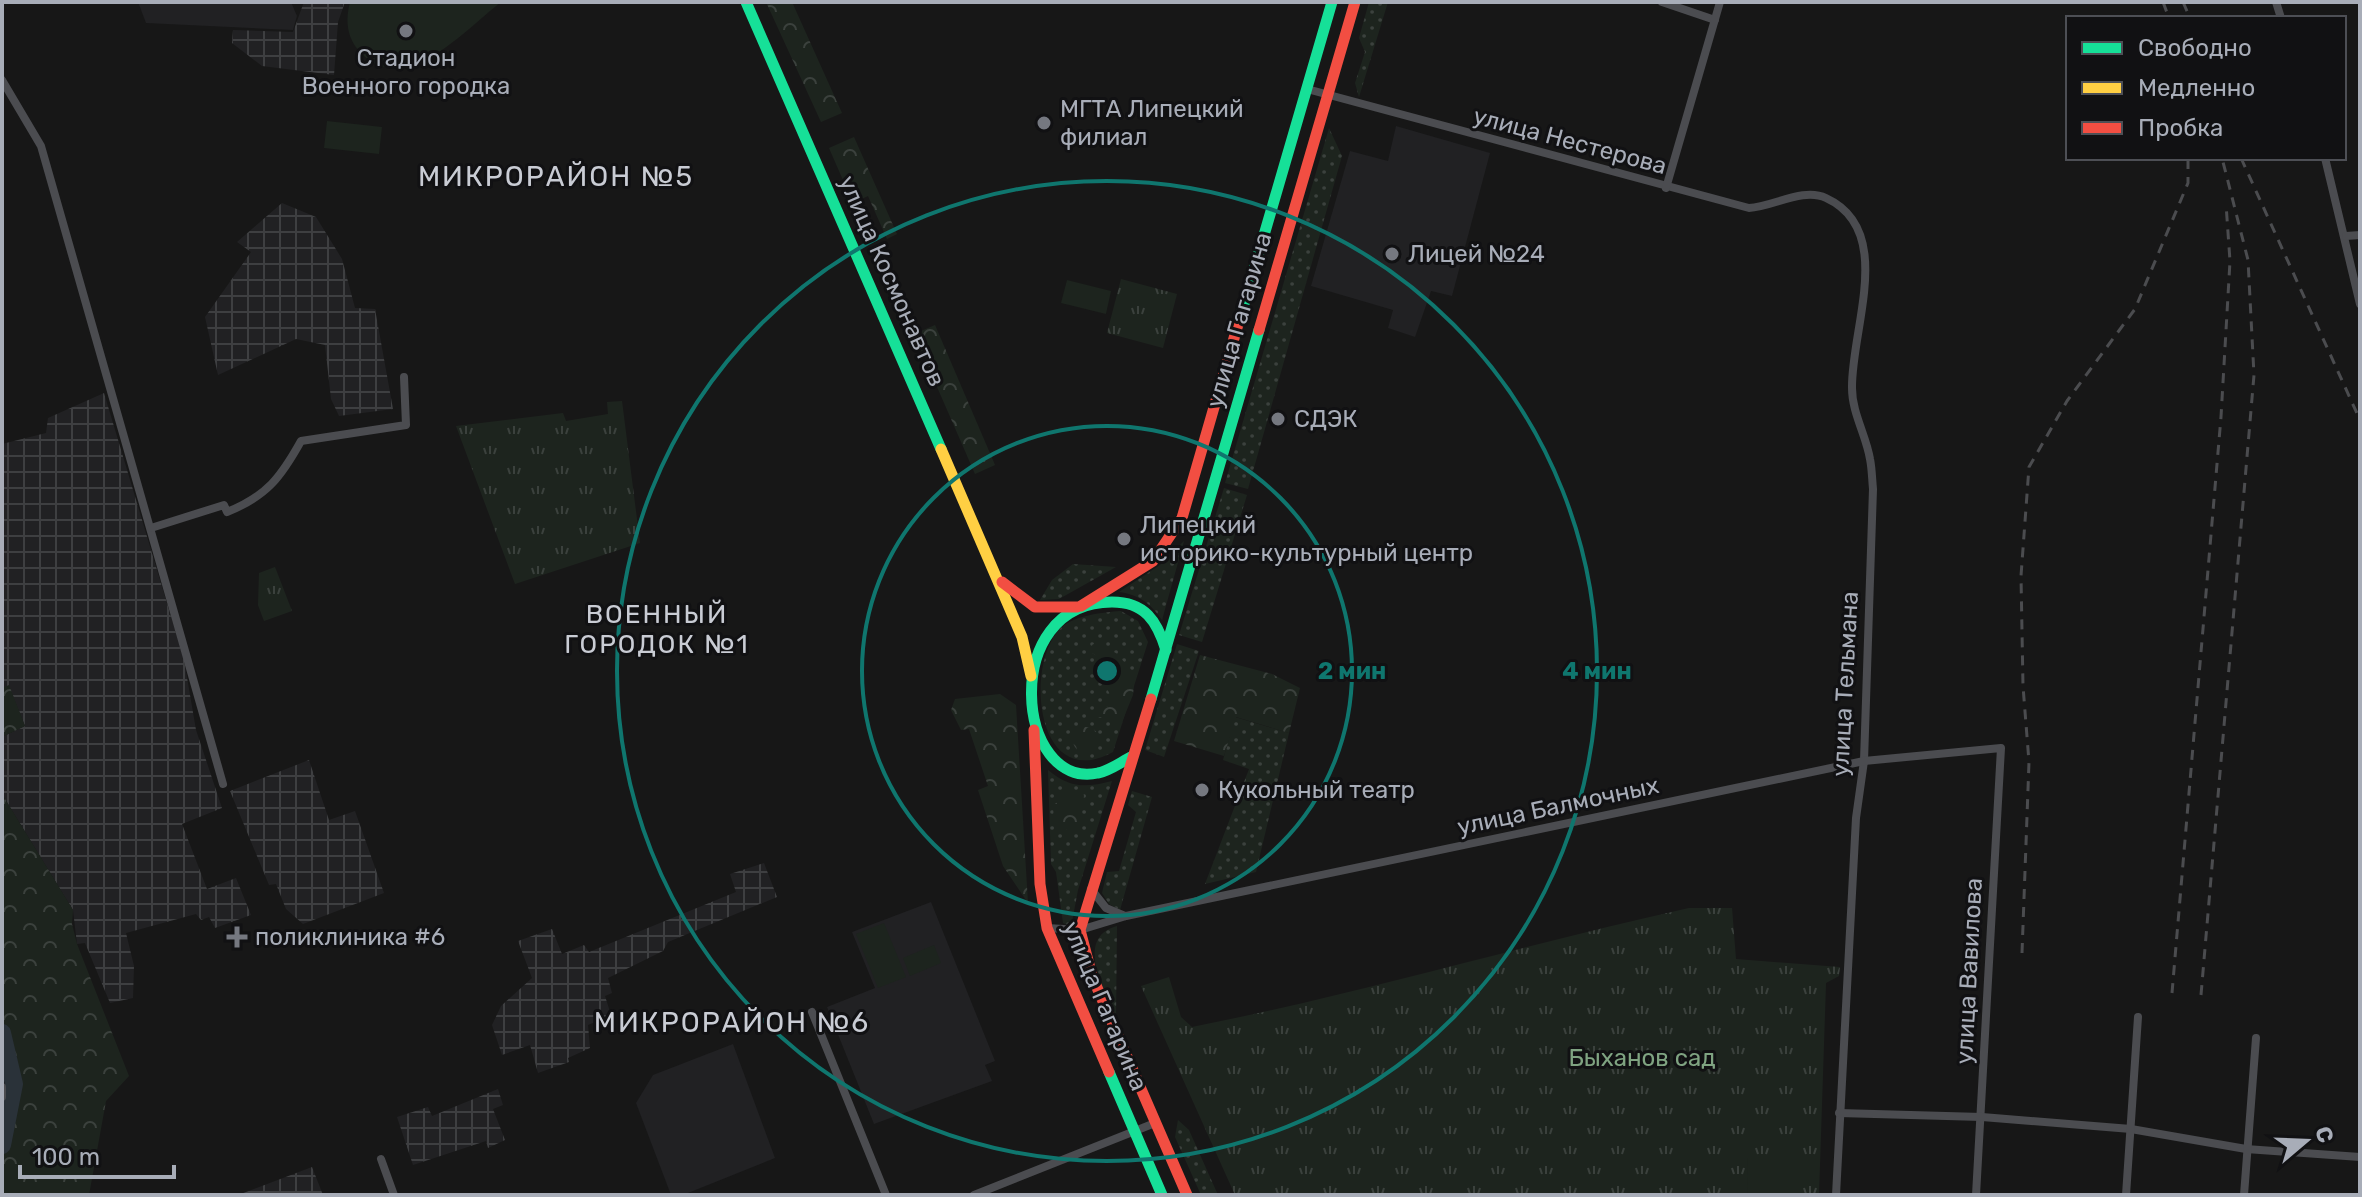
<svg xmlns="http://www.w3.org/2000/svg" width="2362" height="1197" font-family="Rubik,sans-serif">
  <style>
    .built { fill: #212123 }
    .industrial { fill: url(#industrial-grid) }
    .grass { fill: url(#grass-dots) }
    .forest { fill: url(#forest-crowns) }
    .park { fill: url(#park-tufts) }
    .pitch { fill: #1d241e }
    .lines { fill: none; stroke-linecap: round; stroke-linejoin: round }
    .river { stroke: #2a3239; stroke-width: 18 }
    .street { stroke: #4b4c50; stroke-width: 8 }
    .fast { stroke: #16e098; stroke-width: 11 }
    .slow { stroke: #ffcf43; stroke-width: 11 }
    .jam { stroke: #f24e42; stroke-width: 11 }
    .rail { stroke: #4b4c4f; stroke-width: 3; stroke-dasharray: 10 8; stroke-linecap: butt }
    .ring { fill: none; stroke: #0f766e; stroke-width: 4 }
    .poi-dot { fill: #757880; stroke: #111113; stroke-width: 3 }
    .labels { text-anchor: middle; stroke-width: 6; stroke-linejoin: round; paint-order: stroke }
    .poi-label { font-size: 24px; fill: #a8adb8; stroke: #111113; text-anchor: start }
    .street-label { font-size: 24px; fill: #a8adb8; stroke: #111113 }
    .park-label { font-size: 24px; fill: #7fa381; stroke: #111113 }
    .neighbourhood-label { font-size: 26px; letter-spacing: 2px; fill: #c9ccd4; stroke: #111113 }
    .quarter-label { font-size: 28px; letter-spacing: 2px; fill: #c9ccd4; stroke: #111113 }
    .centre { fill: #0f766e; stroke: #111113; stroke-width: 4 }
    .ring-label { font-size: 24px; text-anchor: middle; font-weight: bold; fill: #0f766e; stroke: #111113; stroke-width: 6; stroke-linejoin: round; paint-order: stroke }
  </style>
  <defs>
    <pattern id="industrial-grid" width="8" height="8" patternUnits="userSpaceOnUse" patternTransform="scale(2)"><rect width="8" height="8" fill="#212123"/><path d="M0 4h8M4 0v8" fill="none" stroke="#3e3f41"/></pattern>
    <pattern id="grass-dots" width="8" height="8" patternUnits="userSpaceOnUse" patternTransform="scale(2)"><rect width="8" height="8" fill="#1d241e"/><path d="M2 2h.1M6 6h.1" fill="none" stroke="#3b413d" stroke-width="1.8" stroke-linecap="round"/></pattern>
    <pattern id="forest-crowns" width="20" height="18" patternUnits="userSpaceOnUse" patternTransform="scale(2)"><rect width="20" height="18" fill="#1d241e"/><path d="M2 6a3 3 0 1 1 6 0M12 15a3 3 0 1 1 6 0" fill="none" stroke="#3b413d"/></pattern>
    <pattern id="park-tufts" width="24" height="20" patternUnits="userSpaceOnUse" patternTransform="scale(2)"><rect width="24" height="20" fill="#1d241e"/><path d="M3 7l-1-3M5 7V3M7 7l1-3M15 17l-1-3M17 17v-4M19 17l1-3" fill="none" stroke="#3b413d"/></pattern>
  </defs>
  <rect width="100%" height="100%" fill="#171717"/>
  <!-- built -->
  <g class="built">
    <path d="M 138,2 L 291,2 L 297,16 L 293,30 L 146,23 Z"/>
    <path d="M 1396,126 L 1490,153 L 1452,296 L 1431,291 L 1415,337 L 1388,328 L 1393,310 L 1311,286 L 1350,151 L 1388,161 Z"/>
    <path d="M 931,902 L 995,1061 L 985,1065 L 992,1081 L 874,1124 L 827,1007 L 875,988 L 852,932 Z"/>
    <path d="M 733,1044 L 775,1158 L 683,1195 L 671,1195 L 636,1103 L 653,1075 Z"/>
  </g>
  <!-- industrial -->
  <g class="industrial">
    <path d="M 304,2 L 345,2 L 338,22 L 334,75 L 262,66 L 232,43 L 233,30 L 293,32 Z"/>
    <path d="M 282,203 L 316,217 L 342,259 L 355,308 L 375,309 L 393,409 L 339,416 L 331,399 L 325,345 L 296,339 L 218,375 L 205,317 L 251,252 L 237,242 Z"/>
    <path d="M 104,393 L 184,660 L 196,730 L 222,808 L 182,824 L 207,889 L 236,878 L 251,915 L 215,928 L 209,917 L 201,920 L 196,914 L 126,933 L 134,966 L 133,998 L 110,1003 L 85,943 L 77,944 L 73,910 L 2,794 L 2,737 L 25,726 L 9,686 L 2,688 L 2,444 L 46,433 L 48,418 Z"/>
    <path d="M 309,760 L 329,820 L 355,811 L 384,893 L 303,924 L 286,909 L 276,884 L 269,885 L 230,791 Z"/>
    <path d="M 764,863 L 777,897 L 668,942 L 663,951 L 608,978 L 612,993 L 605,996 L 611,1015 L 588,1025 L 590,1048 L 568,1058 L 569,1062 L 538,1073 L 530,1045 L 502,1055 L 492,1025 L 501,1006 L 532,978 L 518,941 L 552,929 L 562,954 L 584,945 L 589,952 L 736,892 L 730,874 Z"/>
    <path d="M 498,1089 L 503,1105 L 493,1109 L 505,1140 L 488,1148 L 486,1141 L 413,1165 L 397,1117 L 428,1107 L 432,1116 Z"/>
    <path d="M 312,1167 L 323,1195 L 238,1195 Z"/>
  </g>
  <!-- grass -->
  <g class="grass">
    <path d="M 1369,2 L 1388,2 L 1359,97 L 1355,83 L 1365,52 L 1359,38 Z"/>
    <path d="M 1329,128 L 1342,156 L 1248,489 L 1225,483 Z"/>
    <path d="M 1224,488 L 1247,495 L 1202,642 L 1179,635 Z"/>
    <path d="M 1184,541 L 1162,620 C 1150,603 1140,595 1119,592 L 1160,565 Z"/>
    <path d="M 1073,564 L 1116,567 L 1059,599 L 1040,600 L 1052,580 Z"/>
    <path d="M 1121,611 L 1138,621 L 1148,642 L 1113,752 C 1034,795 1024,660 1062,627 C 1074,616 1104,612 1121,611 Z"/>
    <path d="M 1177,644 L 1199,651 L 1164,757 L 1145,750 Z"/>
    <path d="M 1235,717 L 1289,733 L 1256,872 L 1205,884 L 1249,769 L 1223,760 Z"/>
    <path d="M 1048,770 C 1069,788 1086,788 1112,781 L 1078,890 L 1071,927 L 1063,923 L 1056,872 L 1051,864 Z"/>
    <path d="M 1132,791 L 1152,797 L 1120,910 L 1109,904 L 1102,893 L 1107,872 L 1119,871 L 1136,812 L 1128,805 Z"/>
    <path d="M 1117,926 L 1116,1018 C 1106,991 1073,938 1117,926 Z"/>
    <path d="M 1178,1120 L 1189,1130 L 1218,1195 L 1201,1195 L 1175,1137 Z"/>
  </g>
  <!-- forest -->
  <g class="forest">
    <path d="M 766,2 L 792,2 L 842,113 L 821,122 Z"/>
    <path d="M 854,137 L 897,234 L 887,239 L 868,196 L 853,203 L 829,148 Z"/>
    <path d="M 935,325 L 995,465 L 975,474 L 914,334 Z"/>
    <path d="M 1093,644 L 1116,653 L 1135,674 L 1133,695 L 1119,729 L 1105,717 L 1095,717 L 1098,709 L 1108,706 L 1112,698 L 1106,687 L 1105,661 L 1089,651 Z"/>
    <path d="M 1200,655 L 1272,674 L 1300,688 L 1289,733 L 1236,717 L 1224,756 L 1174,741 Z"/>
    <path d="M 9,685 L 25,726 L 2,737 L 2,688 Z"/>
    <path d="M 1000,694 L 1016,705 L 1028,903 L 1003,866 L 978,790 L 988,786 L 969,729 L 961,730 L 951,710 L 955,699 Z"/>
    <circle cx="1086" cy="740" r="13"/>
    <path d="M 1064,787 L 1083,792 L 1084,796 L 1078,826 L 1070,832 L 1054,821 L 1053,805 L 1063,799 L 1061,793 Z"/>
    <path d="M 2,794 L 73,910 L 72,924 L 77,944 L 129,1076 L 106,1101 L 89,1195 L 2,1195 L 2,1111 L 13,1061 L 2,1036 Z"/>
  </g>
  <!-- park -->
  <g class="park">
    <path d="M 1121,279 L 1177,294 L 1163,348 L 1107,333 Z"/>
    <path d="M 622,401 L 640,543 L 515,584 L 456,426 L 563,413 L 566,421 L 608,414 L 607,402 Z"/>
    <path d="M 275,567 L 292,611 L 264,621 L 258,605 L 259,573 Z"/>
    <path d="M 1689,908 L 1732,908 L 1736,959 L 1840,967 L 1839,976 L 1826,983 L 1819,1195 L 1235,1195 L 1141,986 L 1169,977 L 1181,1017 L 1192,1027 C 1359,994 1522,945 1689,908 Z"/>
  </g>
  <!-- pitch -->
  <g class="pitch">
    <path d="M 350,2 L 501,2 C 466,29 405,99 361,53 C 347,39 345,21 350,2 Z"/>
    <path d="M 327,121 L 382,127 L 379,154 L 324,148 Z"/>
    <path d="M 1067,280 L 1111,291 L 1106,314 L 1061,303 Z"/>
    <path d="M 884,923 L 906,977 L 878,988 L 856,934 Z"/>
    <path d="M 934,945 L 941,963 L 910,976 L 903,958 Z"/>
    <path d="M 1747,1157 L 1803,1157 L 1803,1195 L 1748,1195 Z"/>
  </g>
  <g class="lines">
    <!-- river -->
    <path class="river" d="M 2,1033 L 14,1084 L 2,1145"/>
    <!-- street -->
    <g class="street">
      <path d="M 1662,2 L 1715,20"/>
      <path d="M 2276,2 L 2281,18"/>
      <path d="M 2,80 L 41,146 L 223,784"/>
      <path d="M 1307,89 L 1749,208 C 1773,207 1803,187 1826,198 C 1896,230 1851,329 1852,388 C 1852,413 1866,435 1870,459 C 1872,469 1872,479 1873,489 L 1864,761 L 1856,818 L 1836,1195"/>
      <path d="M 2325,158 L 2360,304"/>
      <path d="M 1666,188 L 1720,2"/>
      <path d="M 2346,236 L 2360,235"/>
      <path d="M 151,528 L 224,505 L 227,512 C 267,496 281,477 301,441 L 406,425 L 404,377"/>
      <path d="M 1091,889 L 1106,908 L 1125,916"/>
      <path d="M 1047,928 L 1080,930 L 1126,916 L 1864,761 L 2001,748 L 1976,1195"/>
      <path d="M 812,1012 L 886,1195"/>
      <path d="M 2,1087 L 2,1097"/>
      <path d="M 1839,1113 L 1982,1117 L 2131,1129 L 2246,1149 L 2360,1157"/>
      <path d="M 381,1159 L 394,1195"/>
      <path d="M 974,1195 L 1155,1123"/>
      <path d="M 2126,1195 L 2138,1017"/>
      <path d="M 2244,1195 L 2256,1038"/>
    </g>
    <!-- fast -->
    <g class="fast">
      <path d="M 746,2 L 941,449"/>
      <path d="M 1241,314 L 1332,2"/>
      <path d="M 1151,699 L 1259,330"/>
      <path d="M 1131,757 C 1121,762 1109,771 1098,773 C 1016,791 998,602 1112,602 C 1145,602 1157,621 1166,650"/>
      <path d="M 1109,1072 L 1162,1195"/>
    </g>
    <!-- slow -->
    <path class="slow" d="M 941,449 L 1022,637 L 1031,676"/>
    <!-- jam -->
    <g class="jam">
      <path d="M 1259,330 L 1355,2"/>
      <path d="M 1002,582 L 1035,607 L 1077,607"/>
      <path d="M 1081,606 L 1153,561 L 1182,518 L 1241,314"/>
      <path d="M 1151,699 L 1080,930 L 1092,976 L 1187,1195"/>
      <path d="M 1034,730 L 1040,884 L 1047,928 L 1109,1072"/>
    </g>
    <!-- rail -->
    <g class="rail">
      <path d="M 2163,2 L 2169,18"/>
      <path d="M 2183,2 L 2190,18"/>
      <path d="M 2241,158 L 2360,420"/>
      <path d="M 2022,953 L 2029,762 L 2023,686 L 2021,576 L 2029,467 L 2067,401 L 2135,309 L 2188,183 L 2188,158"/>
      <path d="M 2172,993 L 2221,417 L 2230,261 L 2226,204"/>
      <path d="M 2201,995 L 2254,375 L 2248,260 L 2222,158"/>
    </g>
  </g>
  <!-- distance rings -->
  <g class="ring">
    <circle cx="1107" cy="671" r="245"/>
    <circle cx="1107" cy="671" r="490"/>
  </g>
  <!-- markers -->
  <g class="poi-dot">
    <circle cx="406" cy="31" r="8"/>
    <circle cx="1044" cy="123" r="8"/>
    <circle cx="1392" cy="254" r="8"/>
    <circle cx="1278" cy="419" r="8"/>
    <circle cx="1124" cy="539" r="8"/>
    <circle cx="1202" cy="790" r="8"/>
    <path d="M233 925h8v8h8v8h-8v8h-8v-8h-8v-8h8z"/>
  </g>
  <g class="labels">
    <!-- poi labels -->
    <g class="poi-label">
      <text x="406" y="66" text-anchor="middle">Стадион<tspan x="406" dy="28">Военного городка</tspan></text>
      <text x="1060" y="117">МГТА Липецкий<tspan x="1060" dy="28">филиал</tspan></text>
      <text x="1408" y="262">Лицей №24</text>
      <text x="1294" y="427">СДЭК</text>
      <text x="1140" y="533">Липецкий<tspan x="1140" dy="28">историко-культурный центр</tspan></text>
      <text x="1218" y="798">Кукольный театр</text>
      <text x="255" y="945">поликлиника #6</text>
    </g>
    <!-- street labels -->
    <g class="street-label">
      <text transform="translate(1570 141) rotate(15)" y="8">улица Нестерова</text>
      <text transform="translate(892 281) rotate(66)" y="8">улица Космонавтов</text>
      <text transform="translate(1239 320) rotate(-74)" y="8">улица Гагарина</text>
      <text transform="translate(1845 684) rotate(-87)" y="8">улица Тельмана</text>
      <text transform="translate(1558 806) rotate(-12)" y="8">улица Балмочных</text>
      <text transform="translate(1969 971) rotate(-87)" y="8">улица Вавилова</text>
      <text transform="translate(1105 1006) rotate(67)" y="8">улица Гагарина</text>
    </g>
    <!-- park labels -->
    <g class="park-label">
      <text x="1642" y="1066">Быханов сад</text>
    </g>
    <!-- neighbourhood labels -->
    <g class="neighbourhood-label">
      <text x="657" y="623">ВОЕННЫЙ<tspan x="657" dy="30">ГОРОДОК №1</tspan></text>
    </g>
    <!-- quarter labels -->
    <g class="quarter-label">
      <text x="556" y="186">МИКРОРАЙОН №5</text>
      <text x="732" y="1032">МИКРОРАЙОН №6</text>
    </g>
  </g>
  <circle cx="1107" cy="671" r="12" class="centre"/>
  <g class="ring-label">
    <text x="1352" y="679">2 мин</text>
    <text x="1597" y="679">4 мин</text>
  </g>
  <!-- border -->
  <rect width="2362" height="1197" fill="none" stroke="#a8adb8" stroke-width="8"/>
  <!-- legend -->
  <rect x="2066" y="16" width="280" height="144" fill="#111113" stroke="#4d4f55" stroke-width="2"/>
  <rect x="2082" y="42" width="40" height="12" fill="#16e098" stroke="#4d4f55" stroke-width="2"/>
  <text x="2138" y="56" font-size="24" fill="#a8adb8">Свободно</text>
  <rect x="2082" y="82" width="40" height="12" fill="#ffcf43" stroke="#4d4f55" stroke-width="2"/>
  <text x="2138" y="96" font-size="24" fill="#a8adb8">Медленно</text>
  <rect x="2082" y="122" width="40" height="12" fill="#f24e42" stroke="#4d4f55" stroke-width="2"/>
  <text x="2138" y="136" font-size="24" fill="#a8adb8">Пробка</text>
  <!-- north arrow -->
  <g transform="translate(2306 1141) rotate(71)" stroke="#111113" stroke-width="6" paint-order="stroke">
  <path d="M0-6L14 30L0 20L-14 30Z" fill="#a8adb8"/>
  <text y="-12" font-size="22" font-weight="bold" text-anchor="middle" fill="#a8adb8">С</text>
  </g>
  <!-- scale -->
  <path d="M20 1165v12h154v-12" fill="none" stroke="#a8adb8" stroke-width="4"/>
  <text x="32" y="1165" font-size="24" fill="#a8adb8" stroke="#111113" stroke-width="6" paint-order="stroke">100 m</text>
</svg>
